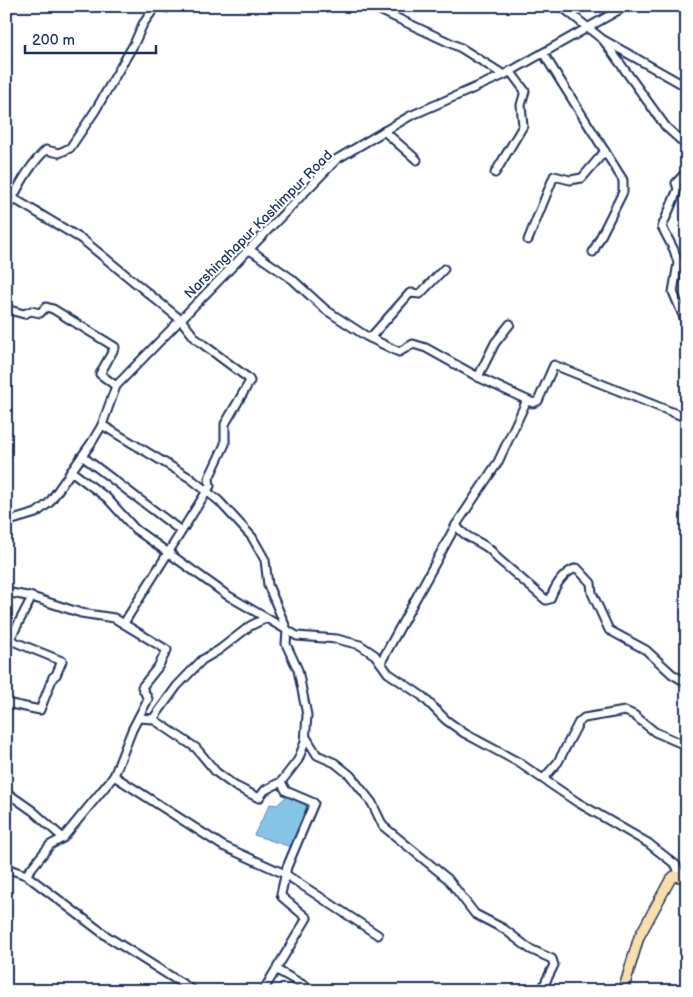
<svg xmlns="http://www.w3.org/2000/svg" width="693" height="997" font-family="'Balsamiq Sans',sans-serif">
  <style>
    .water { fill: #85c4e6; stroke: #5b88b0 }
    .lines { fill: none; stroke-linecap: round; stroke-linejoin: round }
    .minor-casing { stroke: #1b2f5e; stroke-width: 11 }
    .major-casing { stroke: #1b2f5e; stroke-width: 12 }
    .minor { stroke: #fff; stroke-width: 7 }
    .major { stroke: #f8deab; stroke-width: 9 }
    .labels { text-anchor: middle; stroke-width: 4.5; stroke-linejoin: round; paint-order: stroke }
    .street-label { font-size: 14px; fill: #1b2f5e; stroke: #fff }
  </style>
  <rect width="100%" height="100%" fill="#fff"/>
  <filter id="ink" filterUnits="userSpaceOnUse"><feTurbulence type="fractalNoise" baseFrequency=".02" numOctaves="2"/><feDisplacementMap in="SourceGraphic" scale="10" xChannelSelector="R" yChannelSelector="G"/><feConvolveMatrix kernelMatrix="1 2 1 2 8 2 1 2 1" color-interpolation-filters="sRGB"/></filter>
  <g filter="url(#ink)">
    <!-- water -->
    <path class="water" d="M 291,795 L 304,802 L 308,811 L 295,842 L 291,847 L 254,835 L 270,804 L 277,805 L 287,796 Z"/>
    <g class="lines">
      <defs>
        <g id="minor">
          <path d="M 164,6 L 167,8 L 170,6"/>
          <path d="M 371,6 L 461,48 L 504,75"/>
          <path d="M 561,6 L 602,39 L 687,87"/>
          <path d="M 604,41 L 666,127 L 687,146"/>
          <path d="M 543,53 L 623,180 L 623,192 L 593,252"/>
          <path d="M 384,131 L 417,160"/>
          <path d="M 687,171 L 676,183 L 678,189 L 662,227 L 674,250 L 678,263 L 673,292 L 687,325"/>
          <path d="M 495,173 L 523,126 L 521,105 L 525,91 L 510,71"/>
          <path d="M 6,194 L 83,240 L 181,320 L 196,339 L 248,378 L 250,381 L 225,424 L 225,444 L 209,478 L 210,486 L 124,623"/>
          <path d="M 6,210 C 17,190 29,165 46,150 L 59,153 L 70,148 L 95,111 L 134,44 L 143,24 L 156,6"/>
          <path d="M 528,240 L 554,176 L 570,180 L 582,178 L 605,151"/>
          <path d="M 250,250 L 292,279 L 326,310 L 366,336 L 399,352 L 413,344 L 426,348 L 478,377 L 527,400"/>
          <path d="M 6,309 L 24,314 L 31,311 L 40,313 L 46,307 L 53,309 L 115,347 L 100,374 L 116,386"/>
          <path d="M 370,338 L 410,293 L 420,294 L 444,269"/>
          <path d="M 478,377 L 495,343 L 510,324"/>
          <path d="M 102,425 L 190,478 L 219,501 L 252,537 L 265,560 L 268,585 L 287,630 L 286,644 L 298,670 L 307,715 L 305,742 L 298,760 L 281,782 L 286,791 L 314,803 L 287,867 L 281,894 L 282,897 L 307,918 L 263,991"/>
          <path d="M 82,456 L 181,531"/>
          <path d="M 71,471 L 107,498 L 135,529 L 227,595 L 297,636 L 337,639 L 360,645 L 375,655 L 388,673 L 422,696 L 446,720 L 464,733 L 518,762 L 577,802 L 648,843 L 676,865 L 680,876"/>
          <path d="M 6,522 L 36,513 L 49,503 L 92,442 L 102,425 L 116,386 L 337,159 L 410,116 L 504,75 L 626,6"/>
          <path d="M 456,525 C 466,541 487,541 497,558 L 546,600 L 550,599 C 555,586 563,572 577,568 L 591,583 L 592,593 L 609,630 L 646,650 L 672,674 L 687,683"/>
          <path d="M 6,592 L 32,597 L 81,613 L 114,618 L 167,650 L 158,667 L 142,687 L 148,699 L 132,730 L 114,776 L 63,838 L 50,845 L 26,875 L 6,868"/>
          <path d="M 6,647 L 32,597"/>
          <path d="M 381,662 L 456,525 L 498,462 L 527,400 L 533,403 L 538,401 L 554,365 L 687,418"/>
          <path d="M 6,703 L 40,710 L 53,677 L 56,675 L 62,661 L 10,640"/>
          <path d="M 139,718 L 153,719 L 196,748 L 216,772 L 235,786 L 259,798 L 265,790 L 281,782"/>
          <path d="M 153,719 L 177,686 L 202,660 L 219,650 L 250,626 L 266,618"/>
          <path d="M 306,737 L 317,755 L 335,763 L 350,775 L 372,803 L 383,826 L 448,879 L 475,914 L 504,929 L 530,949 L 552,959 L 554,965 L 541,991"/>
          <path d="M 114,776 L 223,846 L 285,874 L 378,935"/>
          <path d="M 544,778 L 558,762 L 579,722 L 584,718 L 625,711 L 634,715 L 655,732 L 687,746"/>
          <path d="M 6,792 L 33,811 L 63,838"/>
          <path d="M 26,875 L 108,937 L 194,991"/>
          <path d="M 277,970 L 314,991"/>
        </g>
        <path id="major" d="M 623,991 L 639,937 L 670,880 L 674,876 L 687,878"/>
      </defs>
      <!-- minor casing -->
      <use href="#minor" class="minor-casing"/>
      <!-- major casing -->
      <use href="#major" class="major-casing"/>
      <!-- minor -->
      <use href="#minor" class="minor"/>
      <!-- major -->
      <use href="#major" class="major"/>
    </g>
  </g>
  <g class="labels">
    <!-- street labels -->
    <g class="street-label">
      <text transform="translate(258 224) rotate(-45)" y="5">Narshinghapur Kashimpur Road</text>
    </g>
  </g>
  <!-- margin -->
  <rect width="693" height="997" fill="none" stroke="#fff" stroke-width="25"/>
  <rect x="12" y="12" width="668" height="972" fill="none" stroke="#1b2f5e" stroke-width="2" filter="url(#ink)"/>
  <!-- scale -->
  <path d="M25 45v8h131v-8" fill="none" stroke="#1b2f5e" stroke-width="2.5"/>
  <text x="32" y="45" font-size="15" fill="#1b2f5e" stroke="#ffffff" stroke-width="4" paint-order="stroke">200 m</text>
</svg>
